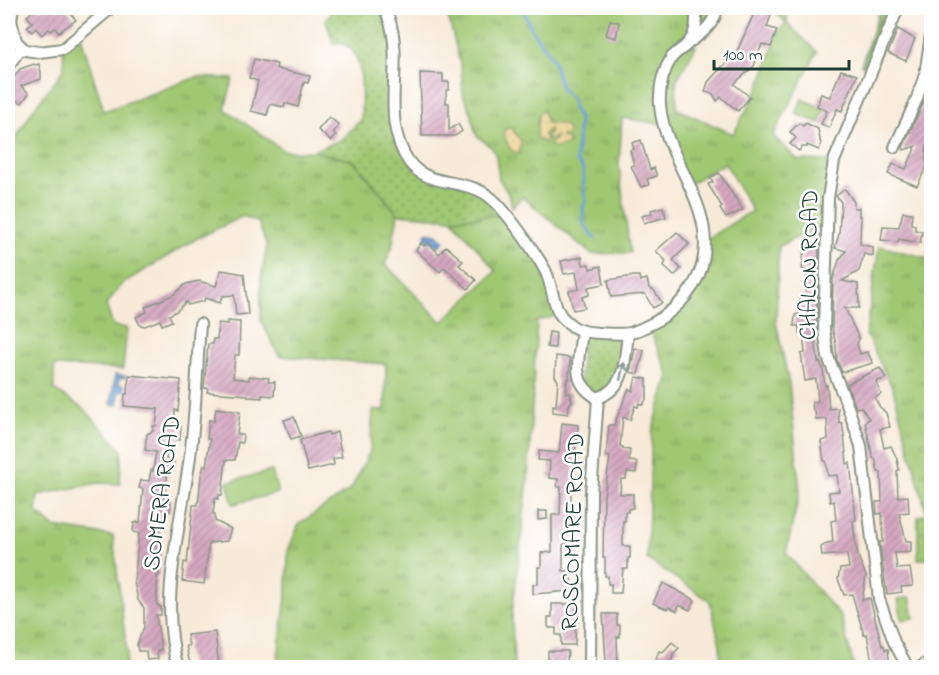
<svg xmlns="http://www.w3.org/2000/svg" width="939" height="675" font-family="'Indie Flower',sans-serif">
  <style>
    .grass { fill: url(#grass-tufts); stroke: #608253; stroke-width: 1.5 }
    .forest { fill: url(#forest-firs); stroke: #50744c; stroke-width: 1.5 }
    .sand { fill: url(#sand-dots); stroke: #868c69; stroke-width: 1.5 }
    .park { fill: #a0c772; stroke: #608253; stroke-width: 1.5 }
    .garden { fill: url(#garden-dots); stroke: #608253; stroke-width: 1.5 }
    .water { fill: url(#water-waves); stroke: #466e86; stroke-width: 1.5 }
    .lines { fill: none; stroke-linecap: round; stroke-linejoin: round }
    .stream { stroke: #6d9ed7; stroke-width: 3 }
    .building { fill: url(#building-hatch) }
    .minor-casing { stroke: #8b9486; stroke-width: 14 }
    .minor { stroke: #fff; stroke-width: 10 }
    .oneway { stroke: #8f9e9a }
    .labels { text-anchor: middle; stroke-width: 5; stroke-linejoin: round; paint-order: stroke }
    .street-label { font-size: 24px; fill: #1f3d34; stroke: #fff }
  </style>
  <defs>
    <pattern id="grass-tufts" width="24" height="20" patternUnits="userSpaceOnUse" patternTransform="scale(1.5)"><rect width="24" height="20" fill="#a0c772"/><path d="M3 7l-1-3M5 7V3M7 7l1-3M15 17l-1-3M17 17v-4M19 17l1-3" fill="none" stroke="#82a35e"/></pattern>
    <pattern id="forest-firs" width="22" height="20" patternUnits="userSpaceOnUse" patternTransform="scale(1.5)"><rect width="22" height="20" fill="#80ac64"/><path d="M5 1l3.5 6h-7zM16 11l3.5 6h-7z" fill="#688d53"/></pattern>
    <pattern id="sand-dots" width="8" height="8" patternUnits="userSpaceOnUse" patternTransform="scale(1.5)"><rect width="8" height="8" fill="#eeda9e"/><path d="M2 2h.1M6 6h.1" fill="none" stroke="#ccbc89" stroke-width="1.8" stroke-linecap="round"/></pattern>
    <pattern id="garden-dots" width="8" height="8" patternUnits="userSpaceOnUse" patternTransform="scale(1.5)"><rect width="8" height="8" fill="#a0c772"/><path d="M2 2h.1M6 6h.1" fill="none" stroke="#82a35e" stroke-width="1.8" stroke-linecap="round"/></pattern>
    <pattern id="water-waves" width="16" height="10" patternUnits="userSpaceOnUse" patternTransform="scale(1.5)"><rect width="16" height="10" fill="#6d9ed7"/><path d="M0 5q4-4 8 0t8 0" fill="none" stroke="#5982af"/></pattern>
    <pattern id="building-hatch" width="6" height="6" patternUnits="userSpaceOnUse" patternTransform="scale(1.5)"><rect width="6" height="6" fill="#d6a9c1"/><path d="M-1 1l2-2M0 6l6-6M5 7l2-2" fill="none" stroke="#ad8b9e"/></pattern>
  </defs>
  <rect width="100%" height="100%" fill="#fff"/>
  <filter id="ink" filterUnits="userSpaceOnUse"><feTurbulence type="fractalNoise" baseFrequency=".0167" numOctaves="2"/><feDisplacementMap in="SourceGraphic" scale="12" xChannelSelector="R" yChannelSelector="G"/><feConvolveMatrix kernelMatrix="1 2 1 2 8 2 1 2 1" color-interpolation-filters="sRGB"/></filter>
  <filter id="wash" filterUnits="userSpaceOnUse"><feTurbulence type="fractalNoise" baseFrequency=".008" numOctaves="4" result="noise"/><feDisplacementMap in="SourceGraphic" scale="24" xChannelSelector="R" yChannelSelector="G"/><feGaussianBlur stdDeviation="1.35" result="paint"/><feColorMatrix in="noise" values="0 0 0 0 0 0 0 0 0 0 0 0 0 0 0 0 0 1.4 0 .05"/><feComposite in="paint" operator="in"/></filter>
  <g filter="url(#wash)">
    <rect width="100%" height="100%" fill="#f7ead8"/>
    <!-- grass -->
    <g class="grass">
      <path d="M 446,8 L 717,8 L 689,43 L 696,46 L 676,81 L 677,109 L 733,134 L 759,88 L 779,30 L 787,23 L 817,52 L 773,136 L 798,160 L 834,161 L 827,223 L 779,246 L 776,322 L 789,383 L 800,491 L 786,553 L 841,617 L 854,667 L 721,667 L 720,645 L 710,601 L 647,559 L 652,432 L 669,375 L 648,326 L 691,290 L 705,240 L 752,211 L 725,163 L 689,184 L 663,124 L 622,118 L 619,166 L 630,253 L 591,254 L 523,197 L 512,207 L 510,197 L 499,179 L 496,156 L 492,148 L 476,135 L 471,113 L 463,94 L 461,67 Z"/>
      <path d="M 80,34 L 104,111 L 197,77 L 233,79 L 225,109 L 283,150 L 298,152 L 313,151 L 354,161 L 398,214 L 392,247 L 385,264 L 442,322 L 496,271 L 452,219 L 506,214 L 538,259 L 560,315 L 537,321 L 528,480 L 512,615 L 514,667 L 251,667 L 277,663 L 287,590 L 288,551 L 299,524 L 351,489 L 370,451 L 373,410 L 385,410 L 386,364 L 279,356 L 261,321 L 261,278 L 267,246 L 258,222 L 243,216 L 196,239 L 123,283 L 106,305 L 113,326 L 127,328 L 123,369 L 54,366 L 54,390 L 84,409 L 122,450 L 120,484 L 98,483 L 38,495 L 36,511 L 54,527 L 113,536 L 127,654 L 125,667 L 8,667 L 8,152 L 32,111 L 64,69 L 63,49 Z"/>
      <path d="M 879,246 L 931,259 L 931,559 L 918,559 L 918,516 L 927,514 L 893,389 L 866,334 Z"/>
    </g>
    <!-- forest -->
    <path class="forest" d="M 880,8 L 898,8 L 872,69 L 861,65 Z"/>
    <!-- sand -->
    <g class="sand">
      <path d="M 543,110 L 547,123 C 558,125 566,121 569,133 L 564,136 L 562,135 L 561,137 L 568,139 L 567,145 L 555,148 L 550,146 L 551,143 L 557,137 L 549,140 L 547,137 L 550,131 L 549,129 L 544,134 L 546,140 L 545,143 L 536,138 L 538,115 Z"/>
      <path d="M 511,128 L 521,141 L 519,154 L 511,150 L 503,134 L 505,129 Z"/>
    </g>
    <!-- park -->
    <g class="park">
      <path d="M 802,99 L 825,109 L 819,123 L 796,114 Z"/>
      <path d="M 272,471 L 278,493 L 233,504 L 227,482 Z"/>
      <path d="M 910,597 L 914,618 L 902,620 L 898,599 Z"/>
    </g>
    <!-- garden -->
    <g class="garden">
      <path d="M 334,8 L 384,8 L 390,23 L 394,121 L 415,168 L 472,188 L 506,214 L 452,219 L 398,214 L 354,161 L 313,151 L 340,140 L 361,120 C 361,98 368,39 333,43 L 326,20 Z"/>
      <path d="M 771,8 L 788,8 L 787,23 Z"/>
      <path d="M 582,331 L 628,334 L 621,378 L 598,398 L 580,382 Z"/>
    </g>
    <!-- water -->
    <g class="water">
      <path d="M 427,232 L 437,234 L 444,241 L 438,247 L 433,242 L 425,240 Z"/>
      <path d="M 115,375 L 125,376 L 125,378 L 119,378 L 119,384 L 124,385 L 124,391 L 119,391 L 118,405 L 111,404 Z"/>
    </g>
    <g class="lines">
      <!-- stream -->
      <path class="stream" d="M 522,8 L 533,32 L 553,59 L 561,89 L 572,99 L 573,109 L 579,118 L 576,161 L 582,167 L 584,179 L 583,186 L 586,200 L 583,207 L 584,225 L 595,238"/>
    </g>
    <g id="blocks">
      <!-- building -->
      <g class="building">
        <path d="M 36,8 L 66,8 L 76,20 L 59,32 L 55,28 L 51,31 L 49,29 L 42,35 L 36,28 L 32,32 L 27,27 L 32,22 L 27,16 Z"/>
        <path d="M 756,9 L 771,15 L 767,27 L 777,30 L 771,47 L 762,44 L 754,66 L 734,84 L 750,97 L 738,111 L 721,97 L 717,101 L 713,94 L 705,92 L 708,82 L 737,51 Z"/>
        <path d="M 610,20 L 619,22 L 616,38 L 606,35 Z"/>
        <path d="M 898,29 L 915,39 L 906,61 L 888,53 Z"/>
        <path d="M 254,59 L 277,64 L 276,68 L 281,70 L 310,76 L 308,83 L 304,82 L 298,107 L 285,103 L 284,107 L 270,104 L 267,115 L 251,111 L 258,81 L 249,78 Z"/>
        <path d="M 34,64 L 35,65 L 39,64 L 41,72 L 41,79 L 21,86 L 29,93 L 22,103 L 13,99 L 8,106 L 8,85 L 20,69 Z"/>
        <path d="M 841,70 L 857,75 L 842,111 L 837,109 L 829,128 L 821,124 L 827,111 L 817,106 L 821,94 L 830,97 Z"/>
        <path d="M 420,73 L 443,74 L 443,82 L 449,82 L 449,90 L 446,90 L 446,103 L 449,103 L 449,130 L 458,124 L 462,131 L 455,136 L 422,136 Z"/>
        <path d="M 932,80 L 932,112 L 929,111 L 926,128 L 930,129 L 925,159 L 928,164 L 917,186 L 888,174 L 893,164 L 906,169 L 916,146 L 904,150 L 903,147 L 923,104 Z"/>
        <path d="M 329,117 L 339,125 L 333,133 L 336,135 L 331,141 L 318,130 Z"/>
        <path d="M 799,123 L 803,126 L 806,123 L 818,129 L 821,145 L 819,150 L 807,145 L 807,147 L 802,147 L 799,151 L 790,144 L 796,138 L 790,132 Z"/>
        <path d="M 641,140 L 650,170 L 654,168 L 657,176 L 647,179 L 649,185 L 641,187 L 631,166 L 634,165 L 630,150 L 634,149 L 632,143 Z"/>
        <path d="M 719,173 L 743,210 L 726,218 L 720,209 L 722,207 L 708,184 L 713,182 L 710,178 Z"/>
        <path d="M 845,189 L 854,202 L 854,208 L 859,208 L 859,216 L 861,216 L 860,244 L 873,247 L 873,256 L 864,254 L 859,271 L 842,281 L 858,284 L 859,308 L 845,308 L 859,339 L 857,344 L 860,354 L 867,352 L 873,363 L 842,372 L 837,360 L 836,345 L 832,327 L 833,279 L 839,260 L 846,251 L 835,248 L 839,234 L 841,202 L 836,196 Z"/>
        <path d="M 663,207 L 666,217 L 644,223 L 642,216 L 652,213 L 651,210 Z"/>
        <path d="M 903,212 L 912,213 L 911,224 L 915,225 L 915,230 L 922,232 L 920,243 L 899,239 L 898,242 L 881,240 L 883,226 L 899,227 Z"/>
        <path d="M 677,232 L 689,244 L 673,260 L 681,269 L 674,276 L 664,266 L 666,261 L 656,251 Z"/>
        <path d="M 428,242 L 439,254 L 446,246 L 463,261 L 459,265 L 476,280 L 468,289 L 444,267 L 440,272 L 416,250 L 421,243 L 424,246 Z"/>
        <path d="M 806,247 L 818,247 L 819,252 L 816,329 L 814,329 L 818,362 L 820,362 L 823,369 L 825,386 L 827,385 L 829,409 L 838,408 L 839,422 L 842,423 L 844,434 L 847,464 L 850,463 L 856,520 L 853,521 L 855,540 L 858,556 L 866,576 L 862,600 L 870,598 L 882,646 L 884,645 L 885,650 L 888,649 L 890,668 L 873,668 L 867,634 L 864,635 L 852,594 L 844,595 L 838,579 L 840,569 L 849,568 L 847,554 L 822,556 L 821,547 L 827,543 L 833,542 L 831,521 L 836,520 L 834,501 L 830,502 L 829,492 L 839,491 L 837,475 L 828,476 L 826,461 L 824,461 L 821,441 L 828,439 L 827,419 L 816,420 L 815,411 L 813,411 L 812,402 L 818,401 L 816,379 L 805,381 L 801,354 L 805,353 L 803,334 L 799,334 L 799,326 L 794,326 L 795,315 L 799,314 L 800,296 L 806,296 L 806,270 L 802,269 L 804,250 L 806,250 Z"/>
        <path d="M 582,257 L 583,265 L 589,264 L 590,269 L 601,266 L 604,284 L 588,287 L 589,295 L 582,297 L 585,308 L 573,310 L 569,291 L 579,289 L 576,272 L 564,274 L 561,261 Z"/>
        <path d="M 221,270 L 244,274 L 248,314 L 236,315 L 234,295 L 222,296 L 220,303 L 205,298 L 204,301 L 188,305 L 186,302 L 177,311 L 169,315 L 172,321 L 162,325 L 160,320 L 145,326 L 140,325 L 136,317 L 147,312 L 145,307 L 173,295 L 186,284 L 199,281 L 216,286 Z"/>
        <path d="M 634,276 L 639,276 L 640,281 L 647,279 L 649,288 L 654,290 L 662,303 L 653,308 L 645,294 L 611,297 L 608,280 Z"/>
        <path d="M 228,321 L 240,322 L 239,355 L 235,355 L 233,378 L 249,380 L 249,376 L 269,378 L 268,382 L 275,382 L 274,396 L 262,395 L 262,398 L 248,397 L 248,395 L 207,392 L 208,388 L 204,388 L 208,344 L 213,344 L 213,339 L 217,339 L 218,323 L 228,324 Z"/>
        <path d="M 549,332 L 556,333 L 555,348 L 547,347 Z"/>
        <path d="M 635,348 L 644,351 L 638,374 L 630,372 Z"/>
        <path d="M 556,356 L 570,358 L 569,379 L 567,379 L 566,393 L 570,393 L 572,401 L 569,405 L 568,414 L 553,412 L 553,405 L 556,406 L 558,381 L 555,376 Z"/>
        <path d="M 880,368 L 886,378 L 876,382 L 881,394 L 875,398 L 879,406 L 886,413 L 890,427 L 880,429 L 884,448 L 891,446 L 897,459 L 899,470 L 897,471 L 898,497 L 908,496 L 909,512 L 899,513 L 906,541 L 911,541 L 911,552 L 895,553 L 897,569 L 910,568 L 913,586 L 901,587 L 902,592 L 887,594 L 880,546 L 880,542 L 883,542 L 882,513 L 877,514 L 876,502 L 882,502 L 881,472 L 878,472 L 875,458 L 873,458 L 865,422 L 869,419 L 861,407 L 856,408 L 847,384 Z"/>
        <path d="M 129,375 L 181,380 L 178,411 L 175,410 L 174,426 L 181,426 L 180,440 L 168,438 L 166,459 L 174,461 L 173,471 L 168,470 L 164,500 L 171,501 L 170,512 L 162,511 L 158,541 L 162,541 L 159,576 L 157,576 L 157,605 L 161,607 L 161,615 L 156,615 L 161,649 L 157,651 L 158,659 L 147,660 L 146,651 L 138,651 L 137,644 L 144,627 L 144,608 L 138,600 L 134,582 L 139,533 L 133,532 L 134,523 L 140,522 L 143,489 L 139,488 L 141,480 L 149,481 L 151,470 L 153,471 L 156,452 L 145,450 L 147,434 L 153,431 L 153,426 L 156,426 L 158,409 L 124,406 L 125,394 L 127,394 Z"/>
        <path d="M 636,377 L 647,379 L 647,397 L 643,405 L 639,403 L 638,407 L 635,406 L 630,420 L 623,417 L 620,446 L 623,447 L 623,449 L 630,450 L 629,461 L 637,462 L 636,473 L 627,472 L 626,479 L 621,479 L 620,494 L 633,494 L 633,508 L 628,509 L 628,512 L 625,512 L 625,521 L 623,521 L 623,546 L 630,546 L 630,558 L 628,558 L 628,569 L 623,569 L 621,593 L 611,593 L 611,584 L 608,584 L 608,576 L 605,576 L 605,558 L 603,558 L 604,496 L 610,457 L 606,456 L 608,435 L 609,425 L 614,425 L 627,393 L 629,389 L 633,391 Z"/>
        <path d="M 216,408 L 240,412 L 237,434 L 243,435 L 242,443 L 238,442 L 235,460 L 226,460 L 222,495 L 219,495 L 218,499 L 215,498 L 213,514 L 215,514 L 215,521 L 231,529 L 227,541 L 209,543 L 204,584 L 182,581 L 184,562 L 187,563 L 193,505 L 198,505 L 201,476 L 204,465 L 206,466 L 210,439 L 207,439 L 209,420 L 214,421 Z"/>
        <path d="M 294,417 L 301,436 L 291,439 L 284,420 Z"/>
        <path d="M 562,423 L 578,425 L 571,496 L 571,515 L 574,516 L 574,543 L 566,543 L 563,545 L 563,571 L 571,571 L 571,591 L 533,594 L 533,584 L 538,584 L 538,567 L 541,567 L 541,553 L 552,552 L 552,515 L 560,515 L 561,487 L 557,487 L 558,479 L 549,478 L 550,461 L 538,460 L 539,451 L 559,453 Z"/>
        <path d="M 328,432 L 329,435 L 337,432 L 342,457 L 333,459 L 334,465 L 308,471 L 300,440 Z"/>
        <path d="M 538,511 L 547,511 L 547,519 L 538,520 Z"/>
        <path d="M 663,583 L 695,600 L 690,610 L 679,605 L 677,611 L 669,607 L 667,609 L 653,603 Z"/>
        <path d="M 552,604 L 576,604 L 575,645 L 561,645 L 561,635 L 556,635 L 556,628 L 549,628 L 548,626 L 548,617 L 552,617 Z"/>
        <path d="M 603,614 L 617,614 L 617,625 L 620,625 L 620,637 L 617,637 L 618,668 L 610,668 L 610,663 L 606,663 Z"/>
        <path d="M 215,632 L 219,668 L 191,668 L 186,646 L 189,646 L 187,635 Z"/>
        <path d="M 672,642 L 679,648 L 673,654 L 670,668 L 653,668 L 659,651 L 663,652 Z"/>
        <path d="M 548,651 L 568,651 L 567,661 L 565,662 L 565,668 L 551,668 L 551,664 L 548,664 Z"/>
        <path d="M 929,655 L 932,659 L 932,668 L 920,668 L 917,662 Z"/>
      </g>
    </g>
  </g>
  <g filter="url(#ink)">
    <use href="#blocks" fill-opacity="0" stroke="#8b9486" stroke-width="1.5"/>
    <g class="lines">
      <defs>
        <g id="minor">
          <path d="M 13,8 L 11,20 L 16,41 L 25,50 L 39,52 L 63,49 L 111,8"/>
          <path d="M 384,8 C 410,55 376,114 409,162 C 429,189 467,177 491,198 C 506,210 535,252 545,270 C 552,283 553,307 562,317 C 567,322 573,328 580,330 C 588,333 621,335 630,333 C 638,331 647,326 655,322 C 679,308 700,285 704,256 C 712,200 664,157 660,105 C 659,88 663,71 672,57 C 677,51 685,48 689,42 C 697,32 697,19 695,8"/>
          <path d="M 898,8 L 834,161 L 828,198 L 824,329 L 828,357 L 848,407 L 861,446 L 879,599 L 894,642 L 908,668"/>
          <path d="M 691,41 C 704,32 715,23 717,8"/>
          <path d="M 8,66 L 21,48"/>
          <path d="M 895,147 L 916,101 L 925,75 L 932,28"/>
          <path d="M 582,331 C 579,359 569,383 598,398 C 627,387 624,361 628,334"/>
          <path d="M 178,668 C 157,595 183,521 191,448 C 196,407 197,365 200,324"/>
          <path d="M 590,668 L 591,493 L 598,398"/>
        </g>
      </defs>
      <!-- minor casing -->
      <use href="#minor" class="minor-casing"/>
      <!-- minor -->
      <use href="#minor" class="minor"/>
    </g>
    <!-- one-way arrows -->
    <defs><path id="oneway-shaft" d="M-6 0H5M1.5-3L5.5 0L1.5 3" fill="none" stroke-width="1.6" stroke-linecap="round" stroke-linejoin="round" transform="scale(1.5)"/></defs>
    <use class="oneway" href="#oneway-shaft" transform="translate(622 371) rotate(-78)"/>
  </g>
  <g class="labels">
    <!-- street labels -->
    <g class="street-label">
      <text transform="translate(808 265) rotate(-89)" y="8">CHALON ROAD</text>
      <text transform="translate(161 493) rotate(-82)" y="8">SOMERA ROAD</text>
      <text transform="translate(572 532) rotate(-88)" y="8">ROSCOMARE ROAD</text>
    </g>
  </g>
  <!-- margin -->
  <rect width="939" height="675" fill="none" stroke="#fff" stroke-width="30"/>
  <!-- scale -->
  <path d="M714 60v9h135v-9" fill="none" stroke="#1f3d34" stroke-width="3"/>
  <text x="723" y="60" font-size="18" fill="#1f3d34" stroke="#ffffff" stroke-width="4.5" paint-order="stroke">100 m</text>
</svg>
